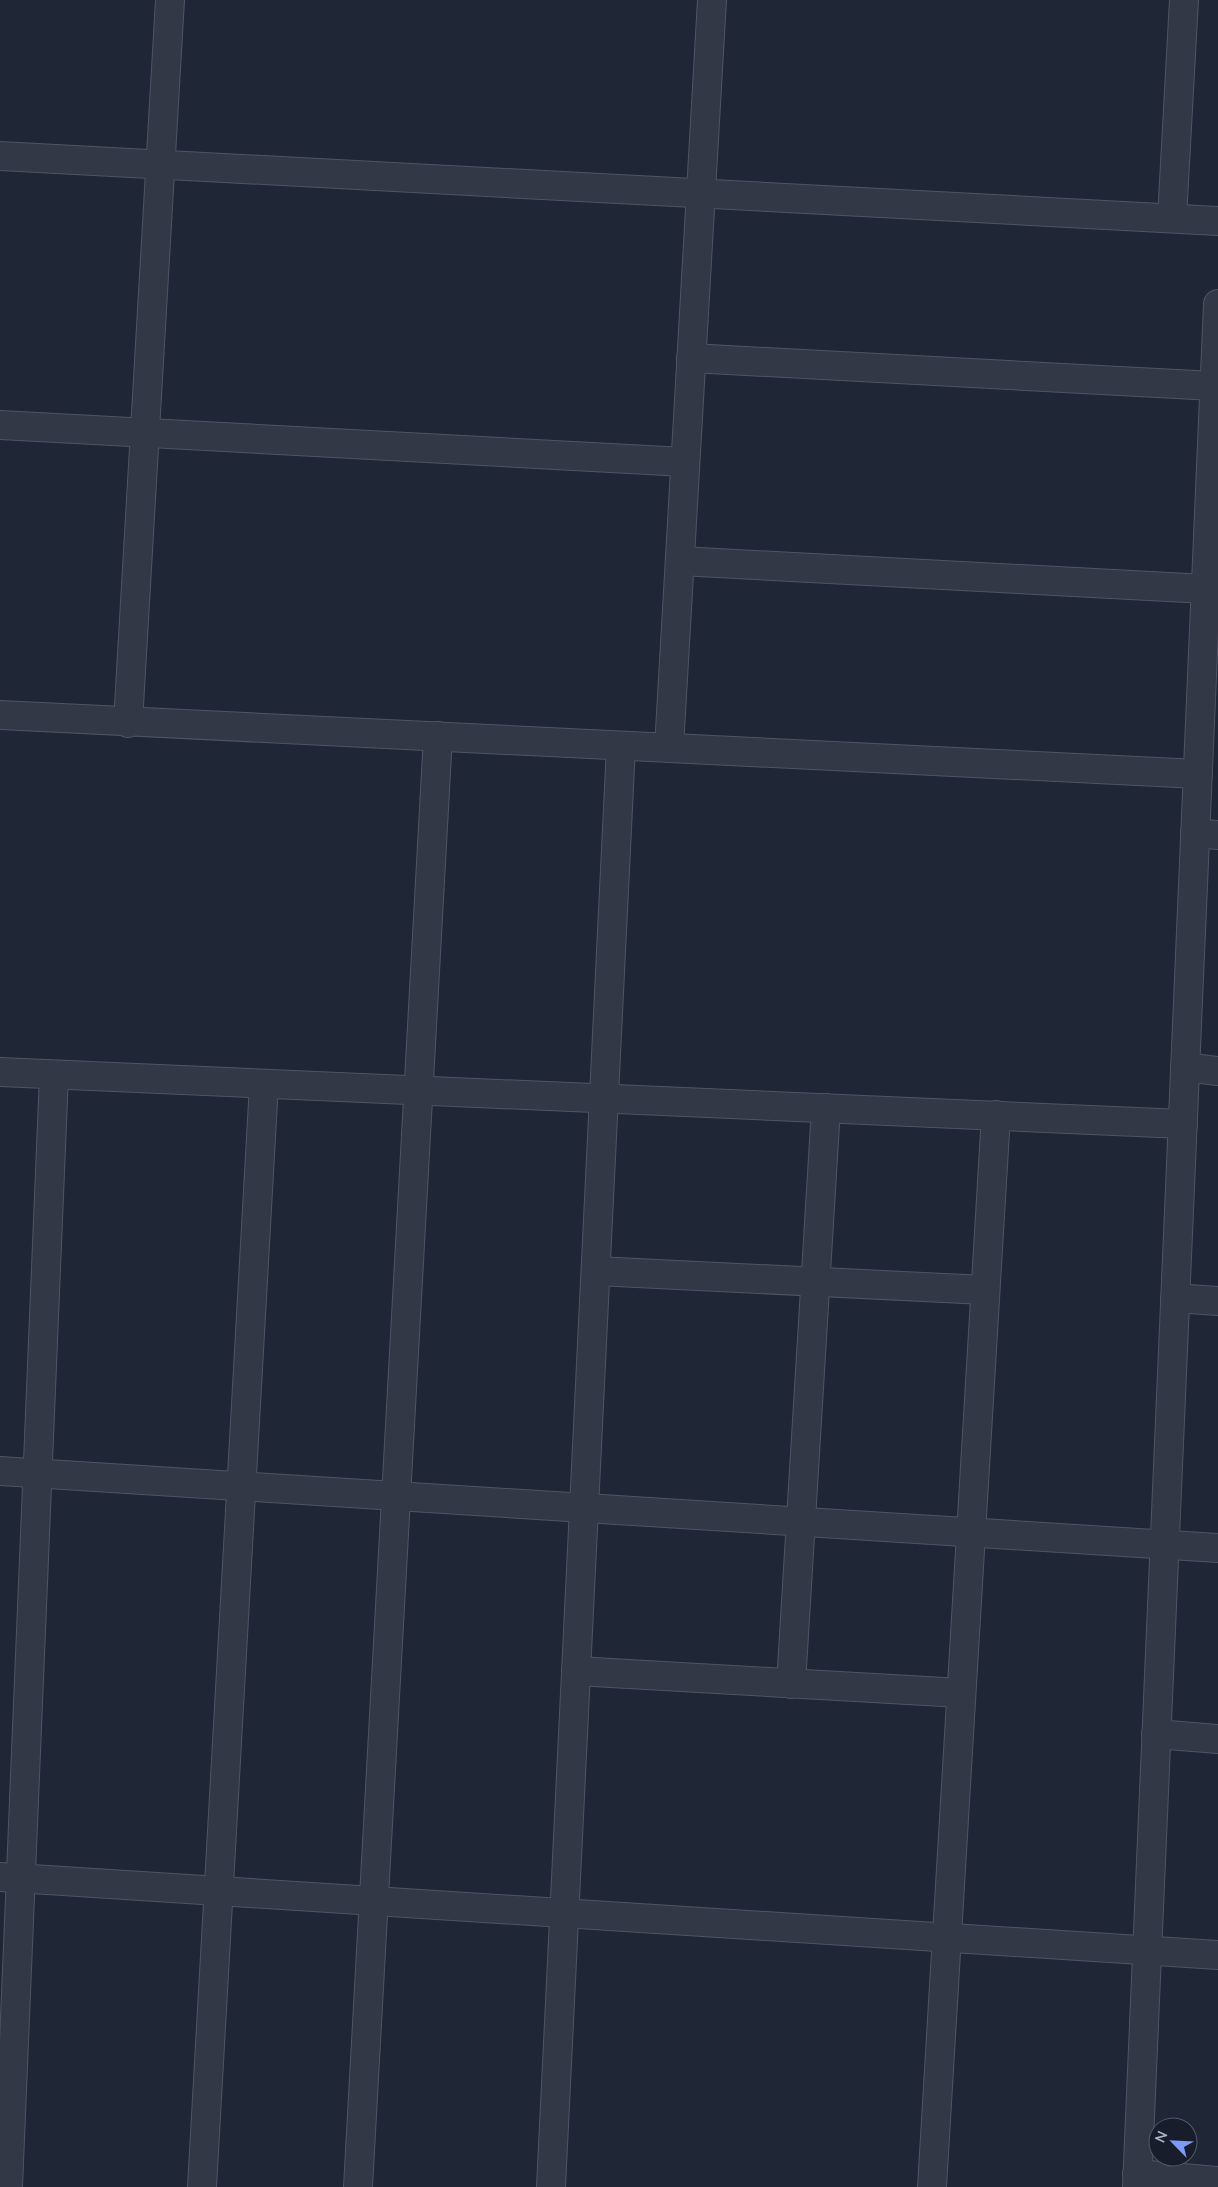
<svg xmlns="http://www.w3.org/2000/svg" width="1218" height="2187" font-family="Lato,sans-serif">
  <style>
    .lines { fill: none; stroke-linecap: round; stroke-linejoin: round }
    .minor-casing { stroke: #505565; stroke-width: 30 }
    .minor { stroke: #333847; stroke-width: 28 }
  </style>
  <rect width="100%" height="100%" fill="#1f2636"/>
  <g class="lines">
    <defs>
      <g id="minor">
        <path d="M 0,156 L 1218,221"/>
        <path d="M 1172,218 L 1184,0"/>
        <path d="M 691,358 L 1214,386"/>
        <path d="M 0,425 L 685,462"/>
        <path d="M 680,561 L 1206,589"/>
        <path d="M 0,715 L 1198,774"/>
        <path d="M 128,723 L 170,0"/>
        <path d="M 669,748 L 712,0"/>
        <path d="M 1195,833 L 1218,835"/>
        <path d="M 1185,1067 L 1218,1071"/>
        <path d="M 0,1072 L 1183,1124"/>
        <path d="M 596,1271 L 985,1290"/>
        <path d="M 1175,1298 L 1218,1301"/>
        <path d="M 0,1471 L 1218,1548"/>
        <path d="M 576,1671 L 961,1693"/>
        <path d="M 791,1684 L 826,1108"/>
        <path d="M 1156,1734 L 1218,1739"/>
        <path d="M 0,1877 L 1218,1955"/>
        <path d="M 1137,2174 L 1218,2181"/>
        <path d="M 8,2187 L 54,1075"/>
        <path d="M 202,2187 L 264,1084"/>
        <path d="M 358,2187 L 438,736"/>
        <path d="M 551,2187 L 621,746"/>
        <path d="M 932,2187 L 996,1115"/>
        <path d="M 1137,2187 L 1218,304"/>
      </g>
    </defs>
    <!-- minor casing -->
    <use href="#minor" class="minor-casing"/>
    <!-- minor -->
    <use href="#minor" class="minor"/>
  </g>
  <!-- north arrow -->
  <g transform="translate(1173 2142) rotate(294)"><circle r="24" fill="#181d2b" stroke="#545968"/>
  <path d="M0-4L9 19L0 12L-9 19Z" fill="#7e9af8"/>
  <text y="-8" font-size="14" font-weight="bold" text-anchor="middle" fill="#adb2c4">N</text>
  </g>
</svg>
